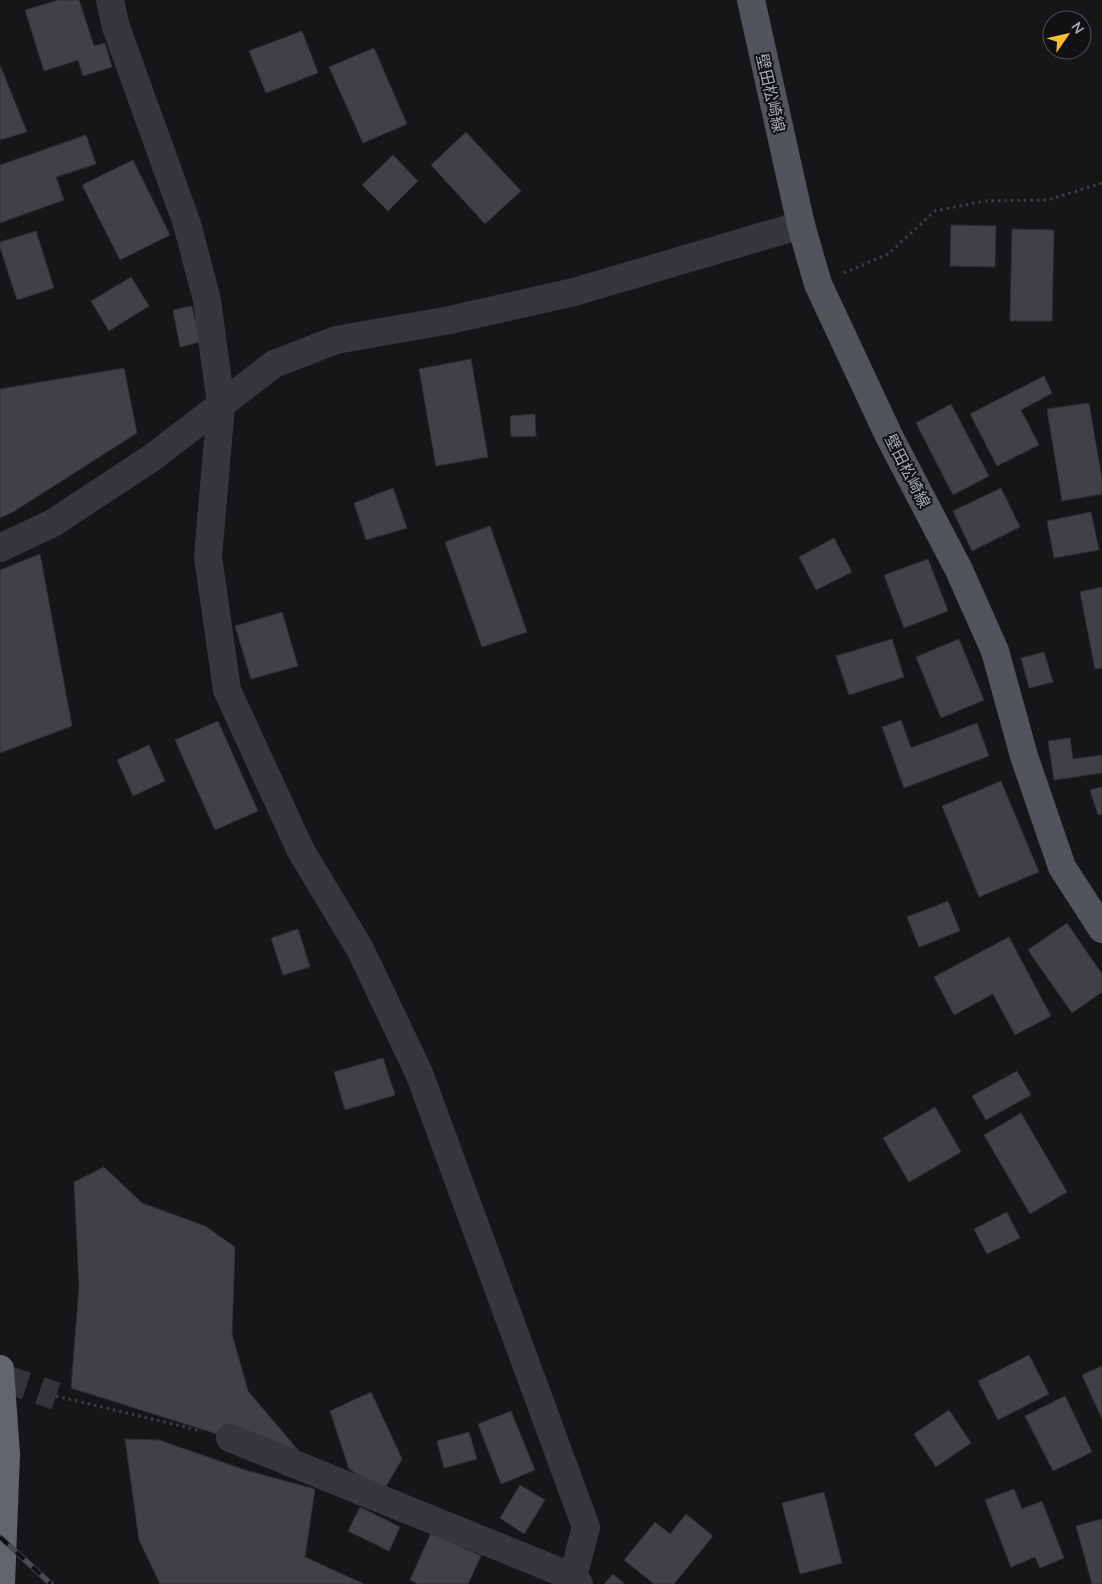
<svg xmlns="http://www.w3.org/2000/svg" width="1102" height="1584" font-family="'Nunito Sans','Noto Sans JP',sans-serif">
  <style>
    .building { fill: #404045; stroke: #302f34 }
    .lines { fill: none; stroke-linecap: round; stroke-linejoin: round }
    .minor-tunnel { stroke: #333338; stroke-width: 28; stroke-dasharray: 28 14; stroke-linecap: butt }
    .path { stroke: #3c3e44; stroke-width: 3; stroke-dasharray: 2.5 4; stroke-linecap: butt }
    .minor { stroke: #36373d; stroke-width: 28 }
    .major { stroke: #52545c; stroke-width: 28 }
    .highway { stroke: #62656e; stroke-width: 28 }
    .rail-casing { stroke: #494b52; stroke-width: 5.5 }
    .rail { stroke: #111013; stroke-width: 4; stroke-dasharray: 11; stroke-linecap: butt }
    .labels { text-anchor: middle; stroke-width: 4; stroke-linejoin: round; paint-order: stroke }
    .street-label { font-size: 16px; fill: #a7abb8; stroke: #111013 }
  </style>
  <rect width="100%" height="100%" fill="#161518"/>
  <!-- building -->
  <g class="building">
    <path d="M 58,0 L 79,0 L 94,46 L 105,43 L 112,67 L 83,76 L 78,60 L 44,71 L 25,10 Z"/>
    <path d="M 302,31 L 318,73 L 266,93 L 249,51 Z"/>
    <path d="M 374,48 L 407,124 L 363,143 L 329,67 Z"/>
    <path d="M 0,65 L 27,132 L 0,140 Z"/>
    <path d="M 466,132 L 521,191 L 485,224 L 431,165 Z"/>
    <path d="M 86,135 L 96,164 L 56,177 L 64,200 L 0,223 L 0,165 Z"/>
    <path d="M 393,155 L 418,181 L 388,211 L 362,185 Z"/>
    <path d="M 133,160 L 170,235 L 120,260 L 82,185 Z"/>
    <path d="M 951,225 L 996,226 L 995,267 L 950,266 Z"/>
    <path d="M 1012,229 L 1054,230 L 1052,321 L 1010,321 Z"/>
    <path d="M 36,231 L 54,288 L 17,300 L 0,247 L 0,242 Z"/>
    <path d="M 131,277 L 149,306 L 109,331 L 91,301 Z"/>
    <path d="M 192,306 L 200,342 L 180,347 L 173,310 Z"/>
    <path d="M 471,359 L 488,457 L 436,466 L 419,369 Z"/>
    <path d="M 124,368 L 137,433 L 13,512 L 0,518 L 0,389 Z"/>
    <path d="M 1044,376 L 1052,393 L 1021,410 L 1039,445 L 997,466 L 970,414 Z"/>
    <path d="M 1089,403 L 1102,479 L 1102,494 L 1062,501 L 1047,409 Z"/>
    <path d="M 951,404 L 989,476 L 953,495 L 916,423 Z"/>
    <path d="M 535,414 L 536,436 L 511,437 L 510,416 Z"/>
    <path d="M 393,488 L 407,528 L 366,540 L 354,503 Z"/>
    <path d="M 1001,488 L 1020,527 L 972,551 L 953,511 Z"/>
    <path d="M 1091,512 L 1099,550 L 1054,558 L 1047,521 Z"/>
    <path d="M 490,526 L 527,632 L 482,647 L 445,542 Z"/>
    <path d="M 834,538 L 852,572 L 816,590 L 799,557 Z"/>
    <path d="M 40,554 L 72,726 L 0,753 L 0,570 Z"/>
    <path d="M 928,559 L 948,611 L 904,628 L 884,575 Z"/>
    <path d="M 1102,587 L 1102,668 L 1095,669 L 1080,592 Z"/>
    <path d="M 282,612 L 298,666 L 251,679 L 235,626 Z"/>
    <path d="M 892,639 L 904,677 L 849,695 L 836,656 Z"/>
    <path d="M 959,639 L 984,700 L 941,718 L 916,657 Z"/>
    <path d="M 1044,652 L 1053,682 L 1029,688 L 1021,658 Z"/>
    <path d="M 901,720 L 911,748 L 977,723 L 989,756 L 904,788 L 882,727 Z"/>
    <path d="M 218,721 L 258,811 L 215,830 L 175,740 Z"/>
    <path d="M 1070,738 L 1073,759 L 1102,755 L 1102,773 L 1054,780 L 1048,741 Z"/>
    <path d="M 149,745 L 165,781 L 133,796 L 117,760 Z"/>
    <path d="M 1001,781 L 1039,872 L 979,897 L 942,806 Z"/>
    <path d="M 1102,787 L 1102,814 L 1098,815 L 1090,790 Z"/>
    <path d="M 948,901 L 960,931 L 919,947 L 907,917 Z"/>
    <path d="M 1067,923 L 1102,974 L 1102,992 L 1072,1013 L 1028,950 Z"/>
    <path d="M 298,929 L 310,967 L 283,975 L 271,938 Z"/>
    <path d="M 1009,937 L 1051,1016 L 1015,1035 L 993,994 L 954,1015 L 934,977 Z"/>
    <path d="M 383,1058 L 395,1095 L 345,1110 L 334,1072 Z"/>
    <path d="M 1017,1071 L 1031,1095 L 986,1120 L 972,1096 Z"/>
    <path d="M 935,1107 L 961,1152 L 909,1182 L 883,1138 Z"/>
    <path d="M 1021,1113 L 1067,1192 L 1030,1214 L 984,1135 Z"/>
    <path d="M 104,1167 L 142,1203 L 205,1226 L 235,1247 L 232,1334 L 248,1391 L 309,1463 L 71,1388 L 79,1287 L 74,1182 Z"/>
    <path d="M 1007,1212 L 1020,1238 L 987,1254 L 974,1229 Z"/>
    <path d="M 1029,1355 L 1049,1394 L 998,1420 L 978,1381 Z"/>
    <path d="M 1102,1366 L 1102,1419 L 1082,1375 Z"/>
    <path d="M 371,1392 L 402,1459 L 384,1490 L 349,1469 L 330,1411 Z"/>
    <path d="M 1065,1396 L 1092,1452 L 1053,1471 L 1025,1416 Z"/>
    <path d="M 949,1410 L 971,1443 L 936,1467 L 914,1434 Z"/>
    <path d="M 511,1411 L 535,1470 L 501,1484 L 478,1424 Z"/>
    <path d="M 469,1432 L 477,1459 L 444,1468 L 437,1441 Z"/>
    <path d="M 125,1439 L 159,1440 L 245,1470 L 315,1489 L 305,1557 L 364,1584 L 160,1584 L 139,1540 Z"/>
    <path d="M 520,1485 L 545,1500 L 524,1534 L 500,1518 Z"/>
    <path d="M 1014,1489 L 1022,1509 L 1042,1501 L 1064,1558 L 1040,1568 L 1035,1557 L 1011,1567 L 985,1500 Z"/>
    <path d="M 824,1492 L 842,1563 L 800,1574 L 782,1503 Z"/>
    <path d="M 360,1507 L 400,1527 L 389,1551 L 348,1531 Z"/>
    <path d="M 686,1514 L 713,1536 L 674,1584 L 654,1584 L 624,1560 L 655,1522 L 670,1534 Z"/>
    <path d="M 1102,1519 L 1102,1584 L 1092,1584 L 1076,1526 Z"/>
    <path d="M 431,1533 L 481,1556 L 468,1584 L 418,1584 L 410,1580 Z"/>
    <path d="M 613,1574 L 625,1584 L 604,1584 Z"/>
  </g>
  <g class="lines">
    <!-- minor-tunnel -->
    <path class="minor-tunnel" d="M 0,1377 L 56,1396"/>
    <!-- path -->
    <g class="path">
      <path d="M 844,273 L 888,254 L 935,211 L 984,201 L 1048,200 L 1102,183"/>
      <path d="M 56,1396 L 202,1431"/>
    </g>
    <!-- minor -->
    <g class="minor">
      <path d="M 110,0 L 116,27 L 187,224 L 207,300 L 221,405 L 208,557 L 227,690 L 301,851 L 360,949 L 419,1073 L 586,1527 L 573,1577 L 579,1584"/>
      <path d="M 0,548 L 53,523 L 153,457 L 274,364 L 336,340 L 450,320 L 574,292 L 801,225"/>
      <path d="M 230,1438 L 573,1577"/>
    </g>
    <!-- major -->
    <path class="major" d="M 751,0 L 801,225 L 818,284 L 889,436 L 959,570 L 995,651 L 1024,756 L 1062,867 L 1102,929"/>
    <!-- highway -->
    <path class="highway" d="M 0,1369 L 6,1454 L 1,1584"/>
    <defs>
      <path id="rail" d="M 0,1537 L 51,1584"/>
    </defs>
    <!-- rail casing -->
    <use href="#rail" class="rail-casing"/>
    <!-- rail -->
    <use href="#rail" class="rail"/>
  </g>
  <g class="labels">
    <!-- street labels -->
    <g class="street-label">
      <text transform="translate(771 93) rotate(77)" y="6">壁田松崎線</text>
      <text transform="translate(908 471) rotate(63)" y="6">壁田松崎線</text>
    </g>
  </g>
  <!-- north arrow -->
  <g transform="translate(1067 35) rotate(56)"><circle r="24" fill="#111013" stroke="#4d4e55"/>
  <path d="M0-4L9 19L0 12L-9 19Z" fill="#f7be2e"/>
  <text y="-8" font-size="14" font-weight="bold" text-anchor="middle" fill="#a7abb8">N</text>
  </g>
</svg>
